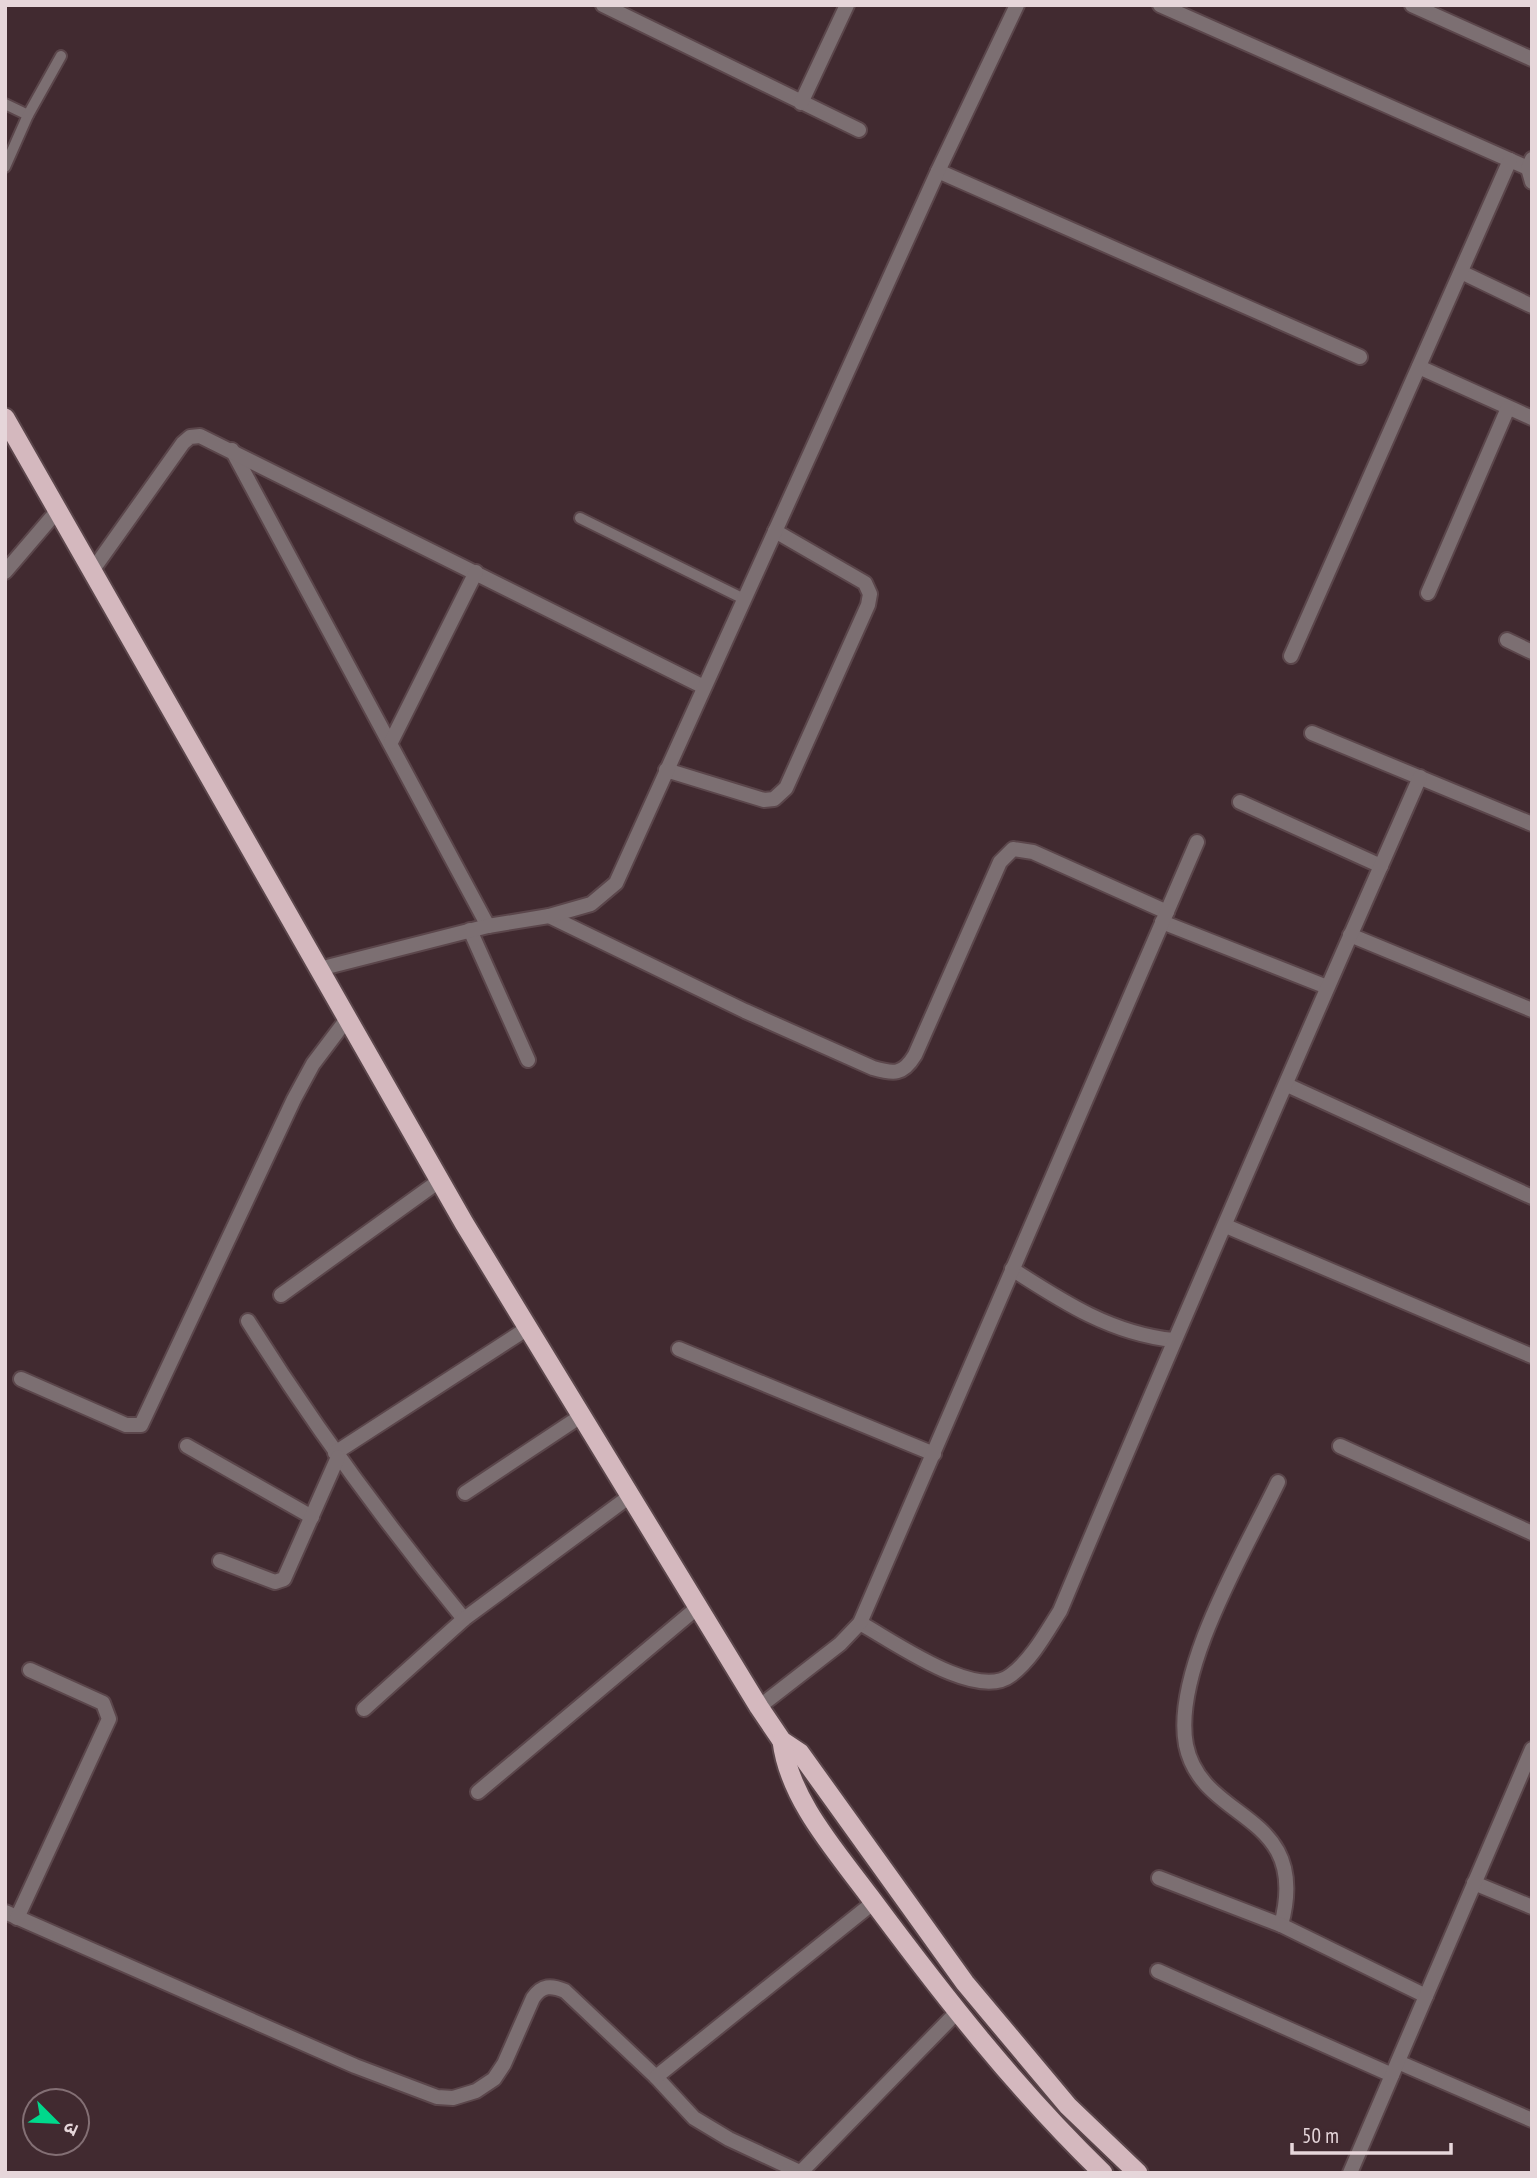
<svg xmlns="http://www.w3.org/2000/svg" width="1537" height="2178" font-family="'PT Sans Narrow','Noto Sans Devanagari',sans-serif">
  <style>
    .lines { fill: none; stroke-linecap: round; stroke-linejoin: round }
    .service-casing { stroke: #5b464b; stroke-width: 14 }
    .minor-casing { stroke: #5b464b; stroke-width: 18 }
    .trunk-casing { stroke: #5b464b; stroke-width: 23 }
    .service { stroke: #7c6f72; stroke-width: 10 }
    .minor { stroke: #7c6f72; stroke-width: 14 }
    .trunk { stroke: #d4b8be; stroke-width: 19 }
  </style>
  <rect width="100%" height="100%" fill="#412a30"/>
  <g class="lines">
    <defs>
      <g id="service">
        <path d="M 5,104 L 28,115"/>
        <path d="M 5,167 L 28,115 L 61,56"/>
        <path d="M 580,518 L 744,599"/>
      </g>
      <g id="minor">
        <path d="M 603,5 L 859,130"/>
        <path d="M 1160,5 L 1528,168"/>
        <path d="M 1412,5 L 1532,59"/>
        <path d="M 801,103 L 847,5"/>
        <path d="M 1532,159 L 1528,168 L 1532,182"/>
        <path d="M 938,171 L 1360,357"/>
        <path d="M 1461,272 L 1532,306"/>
        <path d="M 1419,367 L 1532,418"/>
        <path d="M 232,450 L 488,926"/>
        <path d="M 92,571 L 183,443 L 190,437 L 200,436 L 704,687"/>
        <path d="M 5,572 L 58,510"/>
        <path d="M 1428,593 L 1508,408"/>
        <path d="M 1507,640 L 1532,652"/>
        <path d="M 1291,656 L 1510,160"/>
        <path d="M 1312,733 L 1532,824"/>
        <path d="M 391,742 L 476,572"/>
        <path d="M 666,770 L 764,800 L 774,799 L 786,788 L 868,605 L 870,594 L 865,583 L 775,531"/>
        <path d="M 1240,802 L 1381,866"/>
        <path d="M 549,916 L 745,1011 L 873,1068 C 894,1074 903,1075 915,1055 L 1000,862 L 1013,849 L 1033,852 L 1167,912"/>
        <path d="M 1162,922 L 1327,987"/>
        <path d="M 470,930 L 528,1060"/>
        <path d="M 1350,935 L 1532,1010"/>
        <path d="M 319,969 L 488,926 L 549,916 L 591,904 L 616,883 L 938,171 L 1017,5"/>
        <path d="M 1287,1085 L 1532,1197"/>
        <path d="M 1226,1226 L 1532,1356"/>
        <path d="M 1012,1269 C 1063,1302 1112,1334 1174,1340"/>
        <path d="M 281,1295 L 439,1181"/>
        <path d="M 248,1321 C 314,1426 386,1524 464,1619"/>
        <path d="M 679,1349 L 934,1454"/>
        <path d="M 21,1379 L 126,1425 L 141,1425 L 294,1099 L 313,1064 L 347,1019"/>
        <path d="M 187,1446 L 312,1517"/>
        <path d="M 1340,1446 L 1532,1533"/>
        <path d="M 335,1453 L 528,1328"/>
        <path d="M 1278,1482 C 1246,1549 1172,1671 1186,1745 C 1202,1824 1312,1810 1281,1925"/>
        <path d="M 465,1493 L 581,1416"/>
        <path d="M 220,1561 L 275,1582 L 284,1579 L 338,1457"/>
        <path d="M 860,1623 C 893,1641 977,1702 1011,1675 C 1032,1659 1046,1633 1060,1611 C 1177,1332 1298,1054 1420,777"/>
        <path d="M 759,1707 L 840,1644 L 860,1623 L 1197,842"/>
        <path d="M 364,1709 L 464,1619 L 630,1496"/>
        <path d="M 478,1792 L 698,1607"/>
        <path d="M 1159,1878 L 1281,1925 L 1426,1996"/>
        <path d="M 1474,1883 L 1532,1907"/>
        <path d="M 5,1912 L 355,2066 L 437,2097 L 453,2098 L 476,2091 L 494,2079 L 504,2064 L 533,1998 C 542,1985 551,1985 565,1991 L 656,2077 L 694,2118 L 729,2139 L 802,2173"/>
        <path d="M 17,1918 L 109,1719 L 103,1703 L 30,1670"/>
        <path d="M 1158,1971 L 1392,2075"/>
        <path d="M 1398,2062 L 1532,2120"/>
        <path d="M 656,2077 L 874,1902"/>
        <path d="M 801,2172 L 957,2012"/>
        <path d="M 1350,2173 L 1532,1749"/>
      </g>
      <g id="trunk">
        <path d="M 5,418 L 464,1223 L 759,1707 L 782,1741 L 800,1753 L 965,1983 L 1068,2106 L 1138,2173"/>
        <path d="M 782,1741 C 789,1799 836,1851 870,1897 C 942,1994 1016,2089 1103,2173"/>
      </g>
    </defs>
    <!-- service casing -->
    <use href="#service" class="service-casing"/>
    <!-- minor casing -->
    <use href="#minor" class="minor-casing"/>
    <!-- trunk casing -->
    <use href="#trunk" class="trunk-casing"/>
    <!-- service -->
    <use href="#service" class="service"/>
    <!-- minor -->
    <use href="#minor" class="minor"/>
    <!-- trunk -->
    <use href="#trunk" class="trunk"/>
  </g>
  <!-- border -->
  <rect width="1537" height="2178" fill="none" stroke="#e6d6da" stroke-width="14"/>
  <!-- north arrow -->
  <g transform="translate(56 2122) rotate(114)"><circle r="33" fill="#412a30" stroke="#836f74" stroke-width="2"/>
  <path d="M0-5L12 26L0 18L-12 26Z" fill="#00d98c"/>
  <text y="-10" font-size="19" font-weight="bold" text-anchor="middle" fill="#e6d6da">उ</text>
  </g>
  <!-- scale -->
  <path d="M1292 2143v10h159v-10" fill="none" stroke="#e6d6da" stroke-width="3.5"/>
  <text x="1302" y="2143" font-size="21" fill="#e6d6da" stroke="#412a30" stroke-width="5" paint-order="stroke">50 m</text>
</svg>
